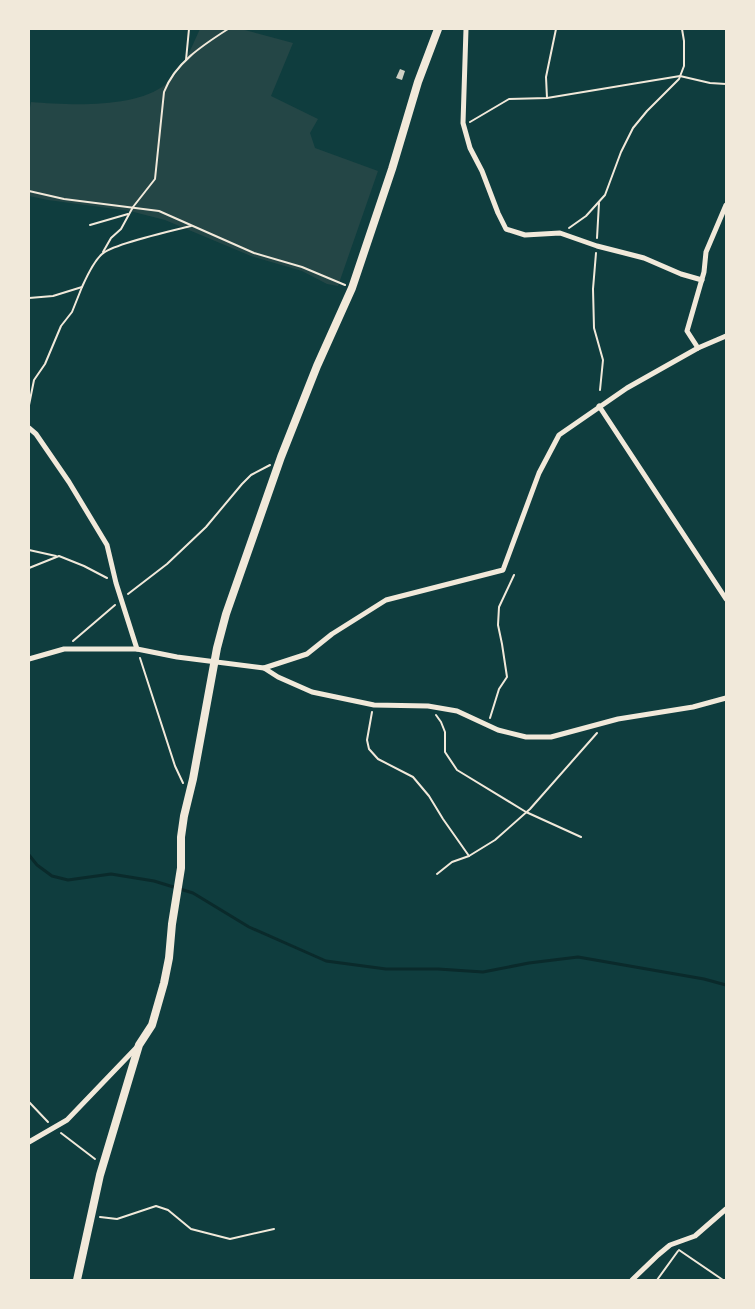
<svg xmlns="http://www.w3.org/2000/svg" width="755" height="1309" font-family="Cabin,sans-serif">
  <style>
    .green { fill: #244646 }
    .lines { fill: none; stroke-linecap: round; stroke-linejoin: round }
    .stream { stroke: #0a2a2b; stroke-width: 3 }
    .building { fill: #cfcfc3 }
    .path { stroke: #f1e9da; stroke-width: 2 }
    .minor { stroke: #f1e9da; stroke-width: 5 }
    .tertiary { stroke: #f1e9da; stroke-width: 8 }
  </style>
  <rect width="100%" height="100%" fill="#0f3d3e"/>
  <!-- green -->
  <path class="green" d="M 200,29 L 241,29 L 293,43 L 271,96 L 318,119 L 310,133 L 315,148 L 378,171 L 338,286 L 327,284 L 302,271 L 251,256 L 165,220 L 130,211 L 48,200 L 29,196 L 29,113 L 31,102 C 69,105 135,109 166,84 C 183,71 191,48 200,29 Z"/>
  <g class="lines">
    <!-- stream -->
    <path class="stream" d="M 29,855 L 37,865 L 52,876 L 68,880 L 111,874 L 154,881 L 193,893 L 249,927 L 326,961 L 386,969 L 438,969 L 483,972 L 529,963 L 578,957 L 704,979 L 726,985"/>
  </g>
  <!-- building -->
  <path class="building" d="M 400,69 L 405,71 L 402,80 L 396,78 Z"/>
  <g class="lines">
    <!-- path -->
    <g class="path">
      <path d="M 186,60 L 189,29"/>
      <path d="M 547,98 L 546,77 L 556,29"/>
      <path d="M 470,122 L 509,99 L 547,98 L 680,76 L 710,83 L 726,84"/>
      <path d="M 29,191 L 64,199 L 159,211 L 254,253 L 302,267 L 345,285"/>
      <path d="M 90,225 L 128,214"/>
      <path d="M 569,228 L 586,216 L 605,195 L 621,152 L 633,128 L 647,111 L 679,79 L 684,66 L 684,41 L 682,29"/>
      <path d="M 597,238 L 599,203"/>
      <path d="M 103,252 L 111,238 L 121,229 L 133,207 L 155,179 L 164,92 C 175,63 203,45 228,29"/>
      <path d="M 596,253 L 593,289 L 594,328 L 603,360 L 600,390"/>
      <path d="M 29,298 L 53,296 L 82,287 C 87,276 93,262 102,254 C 112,244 175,230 191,226"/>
      <path d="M 29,405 L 34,380 L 45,364 L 61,326 L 72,312 L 82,287"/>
      <path d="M 29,550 L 56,556"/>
      <path d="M 29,568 L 59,556 L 84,566 L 107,578"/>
      <path d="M 128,594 L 167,564 L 206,527 L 242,484 L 251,475 L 270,465"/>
      <path d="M 73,641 L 115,605"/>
      <path d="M 140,658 L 175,766 L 183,783"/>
      <path d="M 372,712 L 367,740 L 369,749 L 378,759 L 413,777 L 429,796 L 443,819 L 469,856"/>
      <path d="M 436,715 L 441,722 L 445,732 L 445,752 L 457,770 L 526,812 L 581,837"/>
      <path d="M 490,718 L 499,689 L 507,677 L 502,644 L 498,625 L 499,607 L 514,575"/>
      <path d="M 437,874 L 452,862 L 469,856 L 495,840 L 530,809 L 597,733"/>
      <path d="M 29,1102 L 48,1122"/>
      <path d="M 61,1133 L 95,1159"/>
      <path d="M 100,1217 L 117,1219 L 156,1206 L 168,1210 L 191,1229 L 230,1239 L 274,1229"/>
      <path d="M 679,1250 L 723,1280"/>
      <path d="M 657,1280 L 678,1251"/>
    </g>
    <!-- minor -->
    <g class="minor">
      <path d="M 466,29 L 463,123 L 470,148 L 482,171 L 498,213 L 506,229 L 525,235 L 560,233 L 597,246 L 644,258 L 681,274 L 702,280"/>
      <path d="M 698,348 L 687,331 L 704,272 L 706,252 L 726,205"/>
      <path d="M 599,406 L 726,599"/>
      <path d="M 29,428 L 36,434 L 69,482 L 107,545 L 116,583 L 137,649"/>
      <path d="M 29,659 L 64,649 L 137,649 L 177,657 L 264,668 L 278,677 L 312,692 L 374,705 L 428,706 L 457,711 L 498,730 L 526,737 L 551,737 L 618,719 L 693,707 L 726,698"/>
      <path d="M 264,668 L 307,654 L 332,634 L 386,600 L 503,570 L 539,473 L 559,435 L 627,388 L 698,348 L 726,336"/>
      <path d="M 29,1142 L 67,1120 L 137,1047"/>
      <path d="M 632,1280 L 658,1255 L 670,1245 L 695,1236 L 726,1209"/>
    </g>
    <!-- tertiary -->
    <path class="tertiary" d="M 77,1280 L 100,1175 L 139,1045 L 152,1025 L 164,983 L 169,958 L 172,924 L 181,868 L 181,837 L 184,816 L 193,779 L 217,648 L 226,614 L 281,457 L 317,366 L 352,288 L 392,169 L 418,82 L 438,29"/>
  </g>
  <!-- border -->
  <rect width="755" height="1309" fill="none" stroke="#f1e9da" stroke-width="60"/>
</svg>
